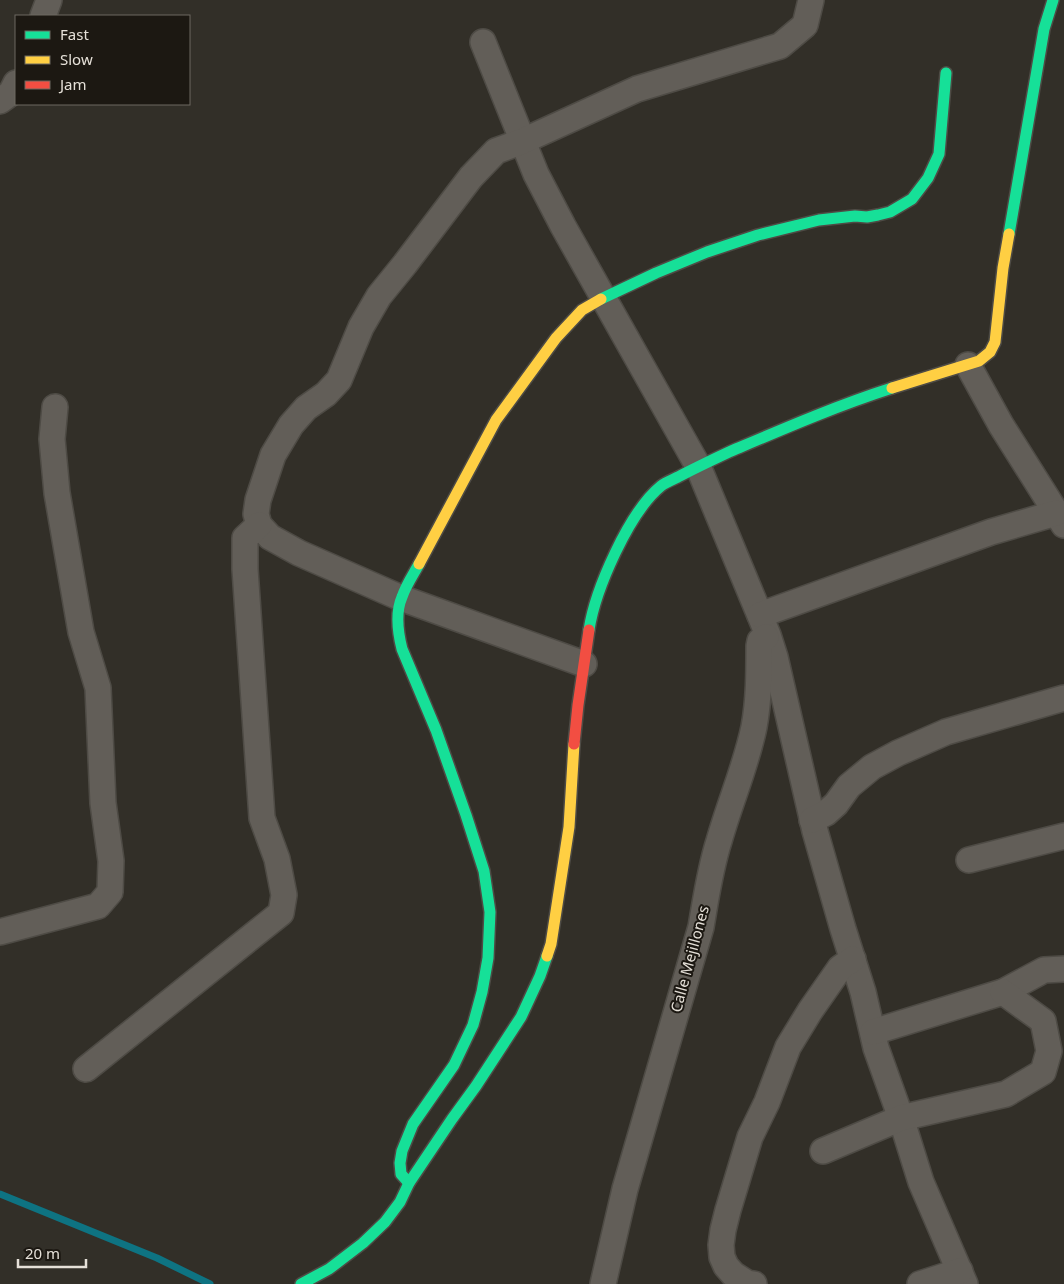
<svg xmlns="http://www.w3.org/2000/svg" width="1064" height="1284" font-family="'Noto Sans',sans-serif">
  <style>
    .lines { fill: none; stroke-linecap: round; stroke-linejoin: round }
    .stream { stroke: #0e7382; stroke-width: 7 }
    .street-casing { stroke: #4e4b45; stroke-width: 28 }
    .fast-casing { stroke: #4e4b45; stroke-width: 14 }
    .slow-casing { stroke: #4e4b45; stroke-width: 14 }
    .jam-casing { stroke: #4e4b45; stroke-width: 14 }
    .street { stroke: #625e58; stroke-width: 25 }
    .fast { stroke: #16e098; stroke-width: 11 }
    .slow { stroke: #ffcf43; stroke-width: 11 }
    .jam { stroke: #f24e42; stroke-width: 11 }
    .labels { text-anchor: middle; stroke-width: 4; stroke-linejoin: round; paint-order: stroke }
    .street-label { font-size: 15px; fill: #e5e0d8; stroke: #1c1812 }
  </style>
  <rect width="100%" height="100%" fill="#322f28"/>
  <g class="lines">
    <!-- stream -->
    <path class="stream" d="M 0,1194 L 157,1258 L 210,1284"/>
    <defs>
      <g id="street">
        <path d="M 43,16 L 49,0"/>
        <path d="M 483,42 L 536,174 L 563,226 L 698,466 L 768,635 L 775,657 L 815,831 L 843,929 L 863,992 L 876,1048 L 901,1118 L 921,1182 L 965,1284"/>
        <path d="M 0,101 L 11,93 L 16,83"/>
        <path d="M 968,365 L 1001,425 L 1064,525"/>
        <path d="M 760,615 L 991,532 L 1056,513"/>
        <path d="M 584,664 L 401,598 L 299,553 L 270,537 L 259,525 L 256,514 L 258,500 L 273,455 L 291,425 L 306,408 L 326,394 L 339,380 L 361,327 L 379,296 L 405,264 L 471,177 L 496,151 L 523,141 L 637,89 L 780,46 L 805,25 L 811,0"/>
        <path d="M 812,820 L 826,813 L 836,804 L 849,786 L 872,767 L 898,753 L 946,732 L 1064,698"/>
        <path d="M 969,860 L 1064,836"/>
        <path d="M 0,932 L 98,906 L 110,892 L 111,861 L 103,803 L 98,688 L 81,632 L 57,493 L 52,439 L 55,407"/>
        <path d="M 873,1032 L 1003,992 L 1044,970 L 1064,969"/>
        <path d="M 86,1069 L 281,913 L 284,895 L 277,859 L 262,818 L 245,569 L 245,538 L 259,525"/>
        <path d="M 823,1151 L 901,1118 L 1006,1094 L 1043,1072 L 1049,1051 L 1043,1021 L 1003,992"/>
        <path d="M 603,1284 L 625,1189 L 701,927 C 706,898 710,869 719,841 C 730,802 746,766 754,727 C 759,700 759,673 759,646 L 760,641 L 766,637"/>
        <path d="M 754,1284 L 747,1283 L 733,1274 L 726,1266 L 722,1257 L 721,1245 L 723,1230 L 728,1210 L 750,1137 L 767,1102 L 788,1047 L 810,1011 L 840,968 L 853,959"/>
        <path d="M 920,1284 L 960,1271"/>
      </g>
      <g id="fast">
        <path d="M 1009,234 L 1044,29 L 1053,0"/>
        <path d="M 601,299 L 656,273 L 707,252 L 758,235 L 819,220 L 855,216 L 867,217 L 878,215 L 890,212 L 912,199 L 928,178 L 939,154 L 946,73"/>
        <path d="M 589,630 C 595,590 629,512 661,486 C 666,482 672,480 678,477 C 695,468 712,460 729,452 C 783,429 836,406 892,388"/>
        <path d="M 409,1183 L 401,1174 L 400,1163 L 402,1151 L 413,1124 L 454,1065 L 473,1025 L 482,992 L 488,958 L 490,912 L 484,871 L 466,815 L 436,730 L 402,649 C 398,633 395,613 402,597 C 406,585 413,575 419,564"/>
        <path d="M 301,1284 L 329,1269 L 363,1243 L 385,1222 L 400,1202 L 409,1183 L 452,1119 L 476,1086 L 521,1017 L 540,976 L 547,956"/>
      </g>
      <g id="slow">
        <path d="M 892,388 L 979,361 L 990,352 L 995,342 L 1003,268 L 1009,234"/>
        <path d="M 419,564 L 496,420 L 556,338 L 582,310 L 601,299"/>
        <path d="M 547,956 L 551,944 L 569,827 L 574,744"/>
      </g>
      <path id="jam" d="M 574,744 L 578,705 L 589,630"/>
    </defs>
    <!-- street casing -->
    <use href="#street" class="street-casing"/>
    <!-- fast casing -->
    <use href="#fast" class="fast-casing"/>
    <!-- slow casing -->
    <use href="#slow" class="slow-casing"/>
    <!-- jam casing -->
    <use href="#jam" class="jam-casing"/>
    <!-- street -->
    <use href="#street" class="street"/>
    <!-- fast -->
    <use href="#fast" class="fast"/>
    <!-- slow -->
    <use href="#slow" class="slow"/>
    <!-- jam -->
    <use href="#jam" class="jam"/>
  </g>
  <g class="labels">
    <!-- street labels -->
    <g class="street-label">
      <text transform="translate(690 959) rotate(-75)" y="5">Calle Mejillones</text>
    </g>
  </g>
  <!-- legend -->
  <rect x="15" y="15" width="175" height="90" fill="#1c1812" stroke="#6c6861"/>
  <rect x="25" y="31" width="25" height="8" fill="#16e098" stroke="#6c6861"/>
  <text x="60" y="40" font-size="15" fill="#e5e0d8">Fast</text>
  <rect x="25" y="56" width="25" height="8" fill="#ffcf43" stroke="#6c6861"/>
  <text x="60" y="65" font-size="15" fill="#e5e0d8">Slow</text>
  <rect x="25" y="81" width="25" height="8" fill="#f24e42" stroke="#6c6861"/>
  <text x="60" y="90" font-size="15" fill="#e5e0d8">Jam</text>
  <!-- scale -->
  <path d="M18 1259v8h68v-8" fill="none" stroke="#e5e0d8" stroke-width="2.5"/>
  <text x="25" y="1259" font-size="15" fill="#e5e0d8" stroke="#1c1812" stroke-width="4" paint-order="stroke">20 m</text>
</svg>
